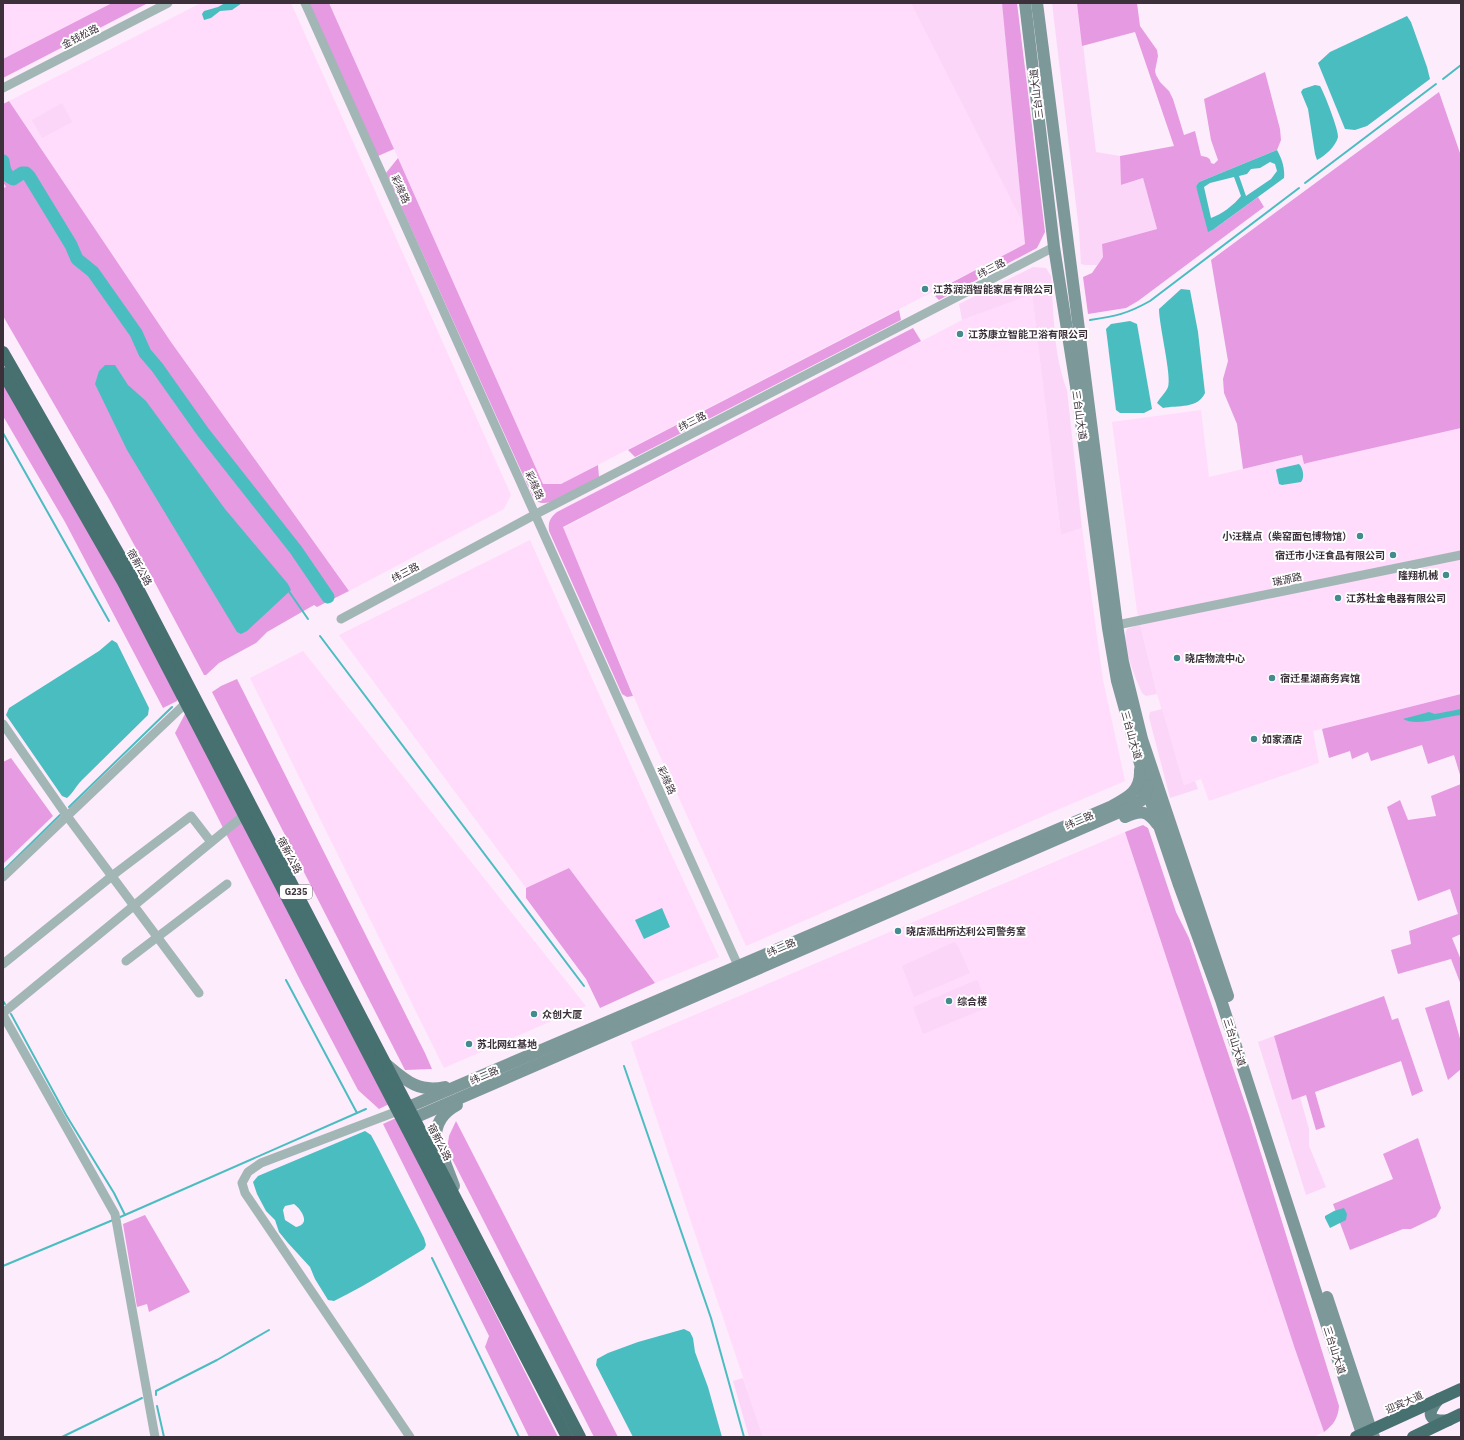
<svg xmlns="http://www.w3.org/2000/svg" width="1464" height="1440" font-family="'IBM Plex Sans','Noto Sans SC',sans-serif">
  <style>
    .built { fill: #ffdcfb }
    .green { fill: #fcd6f8 }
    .forest { fill: #e69ae1 }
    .water { fill: #4abdc1; fill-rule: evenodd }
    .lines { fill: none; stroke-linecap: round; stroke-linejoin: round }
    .stream { stroke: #4abdc1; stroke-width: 2 }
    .river { stroke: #4abdc1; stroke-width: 13 }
    .street { stroke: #a3b6b6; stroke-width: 9 }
    .secondary { stroke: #7c9899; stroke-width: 12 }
    .primary { stroke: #608384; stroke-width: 12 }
    .highway { stroke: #477071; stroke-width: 12 }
    .poi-dot { fill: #438b8e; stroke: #fff; stroke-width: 1.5 }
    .labels { text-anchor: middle; stroke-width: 4; stroke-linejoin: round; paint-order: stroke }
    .shield { fill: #fff; stroke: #766f76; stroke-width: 1 }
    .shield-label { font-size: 9px; font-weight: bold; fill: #3c313b }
    .street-label { font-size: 10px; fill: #3c313b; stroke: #fff }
    .poi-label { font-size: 10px; font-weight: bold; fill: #3c313b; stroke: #fff; text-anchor: start }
  </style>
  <rect width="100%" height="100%" fill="#fdecfb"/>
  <!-- built -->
  <g class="built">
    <path d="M 3,3 L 112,3 L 3,59 Z"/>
    <path d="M 201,3 L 291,3 L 511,495 L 504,509 L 349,591 L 171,342 L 9,101 Z"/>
    <path d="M 329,3 L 1002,3 L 1025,244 L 561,484 L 543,484 Z"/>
    <path d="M 1032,293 L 1061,535 L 1082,528 L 1103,680 L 1125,781 L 1071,804 L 746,946 L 645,723 L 563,528 L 962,320 Z"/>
    <path d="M 1201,410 L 1209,477 L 1303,455 L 1304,463 L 1307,463 L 1461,428 L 1461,694 L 1313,731 L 1319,763 L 1209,801 L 1201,779 L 1184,785 L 1157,694 L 1137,611 L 1112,422 Z"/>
    <path d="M 530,540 L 658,826 L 719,957 L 655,983 L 569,868 L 526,888 L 339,635 Z"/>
    <path d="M 303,651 L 586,1006 L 444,1068 L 250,678 Z"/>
    <path d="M 1125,832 L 1295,1349 L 1324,1432 L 1313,1437 L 763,1437 L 631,1042 Z"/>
  </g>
  <!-- green -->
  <g class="green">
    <path d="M 911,3 L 1002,3 L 1023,223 Z"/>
    <path d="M 1052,3 L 1078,3 L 1096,152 L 1120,156 L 1122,185 L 1143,178 L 1157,229 L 1102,244 L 1103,257 L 1097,265 L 1085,265 L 1081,264 L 1079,230 Z"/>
    <path d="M 62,103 L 72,122 L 42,138 L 32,120 Z"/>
    <path d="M 1033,267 L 1046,268 L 1051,276 C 1054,314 1053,354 1067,390 L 1082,528 L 1061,535 L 1032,294 L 962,320 L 959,304 Z"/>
    <path d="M 1140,624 L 1157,694 L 1146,696 L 1142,693 C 1136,678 1120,644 1127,629 Z"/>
    <path d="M 1162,709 L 1184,785 L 1195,781 L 1198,789 L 1170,798 L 1149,717 L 1150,712 Z"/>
    <path d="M 954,942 L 958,946 L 970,973 L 914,997 L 902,966 Z"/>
    <path d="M 976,980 L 978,981 L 986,1003 L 986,1008 L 923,1034 L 913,1007 Z"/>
    <path d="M 1274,1036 L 1292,1100 L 1300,1097 L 1309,1129 L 1309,1146 L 1326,1187 L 1306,1195 L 1258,1042 Z"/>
    <path d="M 743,1378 L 763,1437 L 749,1437 L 733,1381 Z"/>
  </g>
  <!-- forest -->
  <g class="forest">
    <path d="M 112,3 L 148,3 L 3,78 L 3,59 Z"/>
    <path d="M 309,3 L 329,3 L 394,149 L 378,156 Z"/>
    <path d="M 1002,3 L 1017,3 L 1045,232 L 1037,248 L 939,300 L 932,293 L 1025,244 Z"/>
    <path d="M 1077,3 L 1137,3 L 1140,26 L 1157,50 L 1158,56 L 1155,71 L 1156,75 L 1160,82 L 1169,91 L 1173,99 L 1184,135 L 1195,131 L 1201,156 C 1207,157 1210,157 1211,163 L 1214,164 L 1218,160 L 1211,140 L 1204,99 L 1265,72 L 1280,129 L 1281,140 L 1277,150 L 1199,182 L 1196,186 L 1214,229 L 1258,197 L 1264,207 L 1138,301 L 1126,308 L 1088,314 L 1083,277 L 1092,273 L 1103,257 L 1102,244 L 1157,229 L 1143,178 L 1121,185 L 1120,156 L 1174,146 L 1135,32 L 1082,46 Z"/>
    <path d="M 1439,92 L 1461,156 L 1461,428 L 1307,463 L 1304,464 L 1302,455 L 1243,469 L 1237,424 L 1224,393 L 1223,379 L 1228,361 L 1211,260 Z"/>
    <path d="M 9,101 L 171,342 L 349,591 L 317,607 L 314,605 L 267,632 L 256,643 L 219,663 L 206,675 L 204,675 L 154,581 L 109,499 L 3,316 L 3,188 L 6,187 L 3,182 L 3,104 Z"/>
    <path d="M 398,158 L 543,484 L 561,484 L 598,465 L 599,477 C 587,483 557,503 544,503 C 539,503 536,501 533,497 L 386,173 Z"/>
    <path d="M 899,310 L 901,320 L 635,457 L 628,450 Z"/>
    <path d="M 913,328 L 921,341 L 563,527 L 633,696 L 627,697 L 622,694 L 549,531 C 548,522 550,518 557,512 Z"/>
    <path d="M 3,382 L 120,585 L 178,695 L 177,701 L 163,708 L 65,522 L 3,416 Z"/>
    <path d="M 237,679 L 425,1053 L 432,1069 L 405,1070 L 212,692 L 221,686 Z"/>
    <path d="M 1461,694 L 1461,778 L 1454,755 L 1428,764 L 1422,745 L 1371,761 L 1368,752 L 1352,759 L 1350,751 L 1329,758 L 1322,729 Z"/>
    <path d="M 186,712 L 389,1104 L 379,1109 L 358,1090 L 301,982 L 175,733 Z"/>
    <path d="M 11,758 L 53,816 L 3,864 L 3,762 Z"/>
    <path d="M 1461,784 L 1461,934 L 1452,938 L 1461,960 L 1461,985 L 1451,959 L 1398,974 L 1391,950 L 1411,944 L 1409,931 L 1458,914 L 1450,889 L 1418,901 L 1387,807 L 1400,800 L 1408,820 L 1436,816 L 1431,796 Z"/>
    <path d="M 1143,825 L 1148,828 L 1176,912 L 1189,938 L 1249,1115 L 1339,1406 C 1338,1419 1333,1425 1324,1432 L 1295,1349 L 1125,832 Z"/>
    <path d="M 569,868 L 655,983 L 600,1008 L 586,979 L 526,898 L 526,888 Z"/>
    <path d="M 1384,996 L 1392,1020 L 1398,1018 L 1423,1091 L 1412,1096 L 1401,1061 L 1315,1092 L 1325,1127 L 1316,1130 L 1306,1095 L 1292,1100 L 1274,1036 Z"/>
    <path d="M 1449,1000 L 1461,1042 L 1461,1069 L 1448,1080 L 1425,1008 Z"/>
    <path d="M 396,1118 L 558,1437 L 529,1437 L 485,1347 L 489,1336 L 383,1124 Z"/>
    <path d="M 456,1121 L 618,1437 L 594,1437 L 447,1149 L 449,1136 Z"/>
    <path d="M 1418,1138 L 1441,1208 L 1436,1217 L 1411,1229 L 1403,1229 L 1350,1250 L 1333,1204 L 1393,1179 L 1383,1154 Z"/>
    <path d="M 145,1215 L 190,1292 L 149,1312 L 147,1304 L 137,1307 L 123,1224 Z"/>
  </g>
  <!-- water -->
  <g class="water">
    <path d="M 225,3 L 242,3 L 232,10 L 220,11 L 211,18 L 204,20 L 202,14 L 204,11 L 218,7 Z"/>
    <path d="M 1407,16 L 1411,22 L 1427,67 L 1430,79 L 1367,126 L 1355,130 L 1345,129 L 1318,63 L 1330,52 Z"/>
    <path d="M 1315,85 L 1320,86 C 1324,92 1339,131 1338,137 C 1336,146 1325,156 1317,160 L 1315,154 L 1308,109 L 1301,92 L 1303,89 Z"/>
    <path d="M 1277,150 C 1282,159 1285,168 1284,178 L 1214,229 L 1208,232 L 1196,186 L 1199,182 ZM 1270,162 L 1275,164 L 1277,171 L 1271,179 L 1246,196 L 1239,176 L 1247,174 L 1251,169 L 1260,168 ZM 1234,177 L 1241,196 C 1234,205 1222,214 1211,218 L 1204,187 L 1210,183 Z"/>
    <path d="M 1181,289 L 1190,290 L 1198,332 L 1205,393 C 1198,409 1178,405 1163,408 L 1157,403 C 1160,398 1166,392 1168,387 C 1172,377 1159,325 1159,309 Z"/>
    <path d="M 1130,321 L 1137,324 L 1152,409 L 1144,413 L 1120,413 L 1116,410 L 1106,329 L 1111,324 Z"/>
    <path d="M 105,365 L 115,365 L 128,385 L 146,401 L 225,509 L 288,584 L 291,590 L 247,631 L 241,634 L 237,632 L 127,450 L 95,384 L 99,371 Z"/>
    <path d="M 1299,464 C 1303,468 1305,477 1301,482 L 1282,485 L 1279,484 L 1276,470 L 1277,469 Z"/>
    <path d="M 112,640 L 117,643 L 149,708 L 148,715 L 82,780 C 76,786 73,793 67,798 L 62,796 L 6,715 L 9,708 L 99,651 Z"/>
    <path d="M 1461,709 L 1461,715 C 1445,716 1417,727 1403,719 L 1429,712 L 1435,714 Z"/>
    <path d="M 662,908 L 670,927 L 644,939 L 635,920 Z"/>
    <path d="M 365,1131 L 371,1135 L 378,1148 L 424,1238 L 426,1245 L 424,1249 C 394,1267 365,1286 334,1301 L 328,1300 L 315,1279 L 310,1267 L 288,1243 L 279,1232 L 275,1220 L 266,1211 L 257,1194 L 253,1182 L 258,1176 ZM 294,1204 C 302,1210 311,1224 296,1227 L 285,1220 L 283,1210 L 285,1206 Z"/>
    <path d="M 1344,1208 L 1347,1214 L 1346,1220 L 1330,1228 L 1325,1218 L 1325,1216 L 1334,1211 Z"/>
    <path d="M 684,1329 L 690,1332 L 693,1338 L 695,1352 L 708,1387 L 722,1437 L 633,1437 L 596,1365 L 597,1359 L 608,1353 L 638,1342 Z"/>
  </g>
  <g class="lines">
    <!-- stream -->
    <g class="stream">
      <path d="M 1443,79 L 1461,65"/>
      <path d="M 1305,183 L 1436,84"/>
      <path d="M 1090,320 C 1116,316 1127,314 1150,301 L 1299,188"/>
      <path d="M 3,433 L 109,621"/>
      <path d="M 288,590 L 308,619"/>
      <path d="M 320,636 L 584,986"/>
      <path d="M 69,807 L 172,707"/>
      <path d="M 3,871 L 60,815"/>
      <path d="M 286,980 L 357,1113"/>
      <path d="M 3,1001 L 5,1004"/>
      <path d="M 11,1014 L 66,1115 L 114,1193 L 125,1215"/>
      <path d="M 624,1066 L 711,1318 L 744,1437"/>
      <path d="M 118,1218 L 366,1109"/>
      <path d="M 432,1258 L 519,1437"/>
      <path d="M 3,1266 L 113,1220"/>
      <path d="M 156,1395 L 156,1391 L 217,1360 L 269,1330"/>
      <path d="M 157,1406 L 164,1437"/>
      <path d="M 62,1437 L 142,1398"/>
    </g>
    <!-- river -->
    <path class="river" d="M 3,161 C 4,168 5,176 13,179 L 22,173 L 26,173 L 29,176 L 71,245 L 77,259 L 93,272 L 136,333 L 145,353 L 157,367 L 203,432 L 296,550 L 328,597"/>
    <!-- street -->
    <g class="street">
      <path d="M 305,3 L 740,970"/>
      <path d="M 3,88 L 168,3"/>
      <path d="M 341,619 L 536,514 L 1054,247"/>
      <path d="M 1117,625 L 1461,555"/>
      <path d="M 3,724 L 67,816 L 199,993"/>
      <path d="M 3,877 L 186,703"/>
      <path d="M 126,961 L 227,884"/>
      <path d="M 3,964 L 117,872 L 191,816 L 211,842"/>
      <path d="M 3,1013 L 248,812"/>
      <path d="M 3,1015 L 115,1214 L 155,1437"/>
      <path d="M 398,1111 L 261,1163 L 248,1172 L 242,1183 L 245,1193 L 410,1437"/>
    </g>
    <!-- secondary -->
    <g class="secondary">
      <path d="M 1025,3 L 1054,247 L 1078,399 L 1108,628 L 1117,681 L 1149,796 L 1179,885 L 1221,1000 L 1363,1437"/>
      <path d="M 1037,3 L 1117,625 L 1123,662 L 1142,739 L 1228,996"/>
      <path d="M 1125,817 C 1140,810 1147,810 1157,824"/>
      <path d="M 386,1064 C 405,1080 418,1093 445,1087"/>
      <path d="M 399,1111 L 1110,807 C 1127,798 1141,792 1140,770"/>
      <path d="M 414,1118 L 1131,807 L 1142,800 L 1149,786"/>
      <path d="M 454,1186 L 436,1139 C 435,1123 444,1112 457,1105"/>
      <path d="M 1327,1297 L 1371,1430 L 1374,1437"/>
    </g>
    <!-- primary -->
    <path class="primary" d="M 1439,1399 C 1425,1414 1429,1423 1449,1420"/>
    <!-- highway -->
    <g class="highway">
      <path d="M 3,352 L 132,577 L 580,1437"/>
      <path d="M 3,373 L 123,582 L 567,1437"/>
      <path d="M 1356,1437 L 1461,1389"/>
      <path d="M 1413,1437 L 1461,1414"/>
    </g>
  </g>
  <!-- markers -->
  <g class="poi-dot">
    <circle cx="925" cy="289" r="4"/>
    <circle cx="960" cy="334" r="4"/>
    <circle cx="1360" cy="536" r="4"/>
    <circle cx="1393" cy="555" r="4"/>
    <circle cx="1446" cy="575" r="4"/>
    <circle cx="1338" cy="598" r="4"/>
    <circle cx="1177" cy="658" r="4"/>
    <circle cx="1272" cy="678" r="4"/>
    <circle cx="1254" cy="739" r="4"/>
    <circle cx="898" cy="931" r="4"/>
    <circle cx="949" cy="1001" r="4"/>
    <circle cx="534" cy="1014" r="4"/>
    <circle cx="469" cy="1044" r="4"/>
  </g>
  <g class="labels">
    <!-- shield labels -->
    <rect class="shield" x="280" y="885" width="32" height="14" rx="3"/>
    <g class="shield-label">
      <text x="296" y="895">G235</text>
    </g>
    <!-- street labels -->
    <g class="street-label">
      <text transform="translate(80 36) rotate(-27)" y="4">金钱松路</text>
      <text transform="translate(1036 94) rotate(-97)" y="4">三台山大道</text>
      <text transform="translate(401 189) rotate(66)" y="4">彩缘路</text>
      <text transform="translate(991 268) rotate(-27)" y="4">纬三路</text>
      <text transform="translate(1080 415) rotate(82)" y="4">三台山大道</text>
      <text transform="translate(692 421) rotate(-27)" y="4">纬三路</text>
      <text transform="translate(535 485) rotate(66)" y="4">彩缘路</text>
      <text transform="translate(140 567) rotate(61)" y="4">宿新公路</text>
      <text transform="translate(405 572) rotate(-28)" y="4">纬三路</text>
      <text transform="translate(1287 579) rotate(-12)" y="4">瑞源路</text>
      <text transform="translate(1132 735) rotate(74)" y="4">三台山大道</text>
      <text transform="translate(667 780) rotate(66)" y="4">彩缘路</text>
      <text transform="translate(1079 820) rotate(-23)" y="4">纬二路</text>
      <text transform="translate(290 855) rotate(62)" y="4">宿新公路</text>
      <text transform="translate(781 947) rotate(-23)" y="4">纬二路</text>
      <text transform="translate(1235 1042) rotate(72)" y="4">三台山大道</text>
      <text transform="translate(484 1075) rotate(-23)" y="4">纬二路</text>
      <text transform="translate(440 1142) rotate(63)" y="4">宿新公路</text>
      <text transform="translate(1335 1350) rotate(72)" y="4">三台山大道</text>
      <text transform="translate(1404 1402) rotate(-24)" y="4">迎宾大道</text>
    </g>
    <!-- poi labels -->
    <g class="poi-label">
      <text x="933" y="293">江苏润滔智能家居有限公司</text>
      <text x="968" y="338">江苏康立智能卫浴有限公司</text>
      <text x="1352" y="540" text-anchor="end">小汪糕点（柴窑面包博物馆）</text>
      <text x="1385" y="559" text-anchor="end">宿迁市小汪食品有限公司</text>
      <text x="1438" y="579" text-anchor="end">隆翔机械</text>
      <text x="1346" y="602">江苏杜金电器有限公司</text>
      <text x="1185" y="662">晓店物流中心</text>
      <text x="1280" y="682">宿迁星湖商务宾馆</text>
      <text x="1262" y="743">如家酒店</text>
      <text x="906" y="935">晓店派出所达利公司警务室</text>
      <text x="957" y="1005">综合楼</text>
      <text x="542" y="1018">众创大厦</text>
      <text x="477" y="1048">苏北网红基地</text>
    </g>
  </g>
  <!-- border -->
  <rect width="1464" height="1440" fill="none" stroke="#3c313b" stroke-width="8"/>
</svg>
